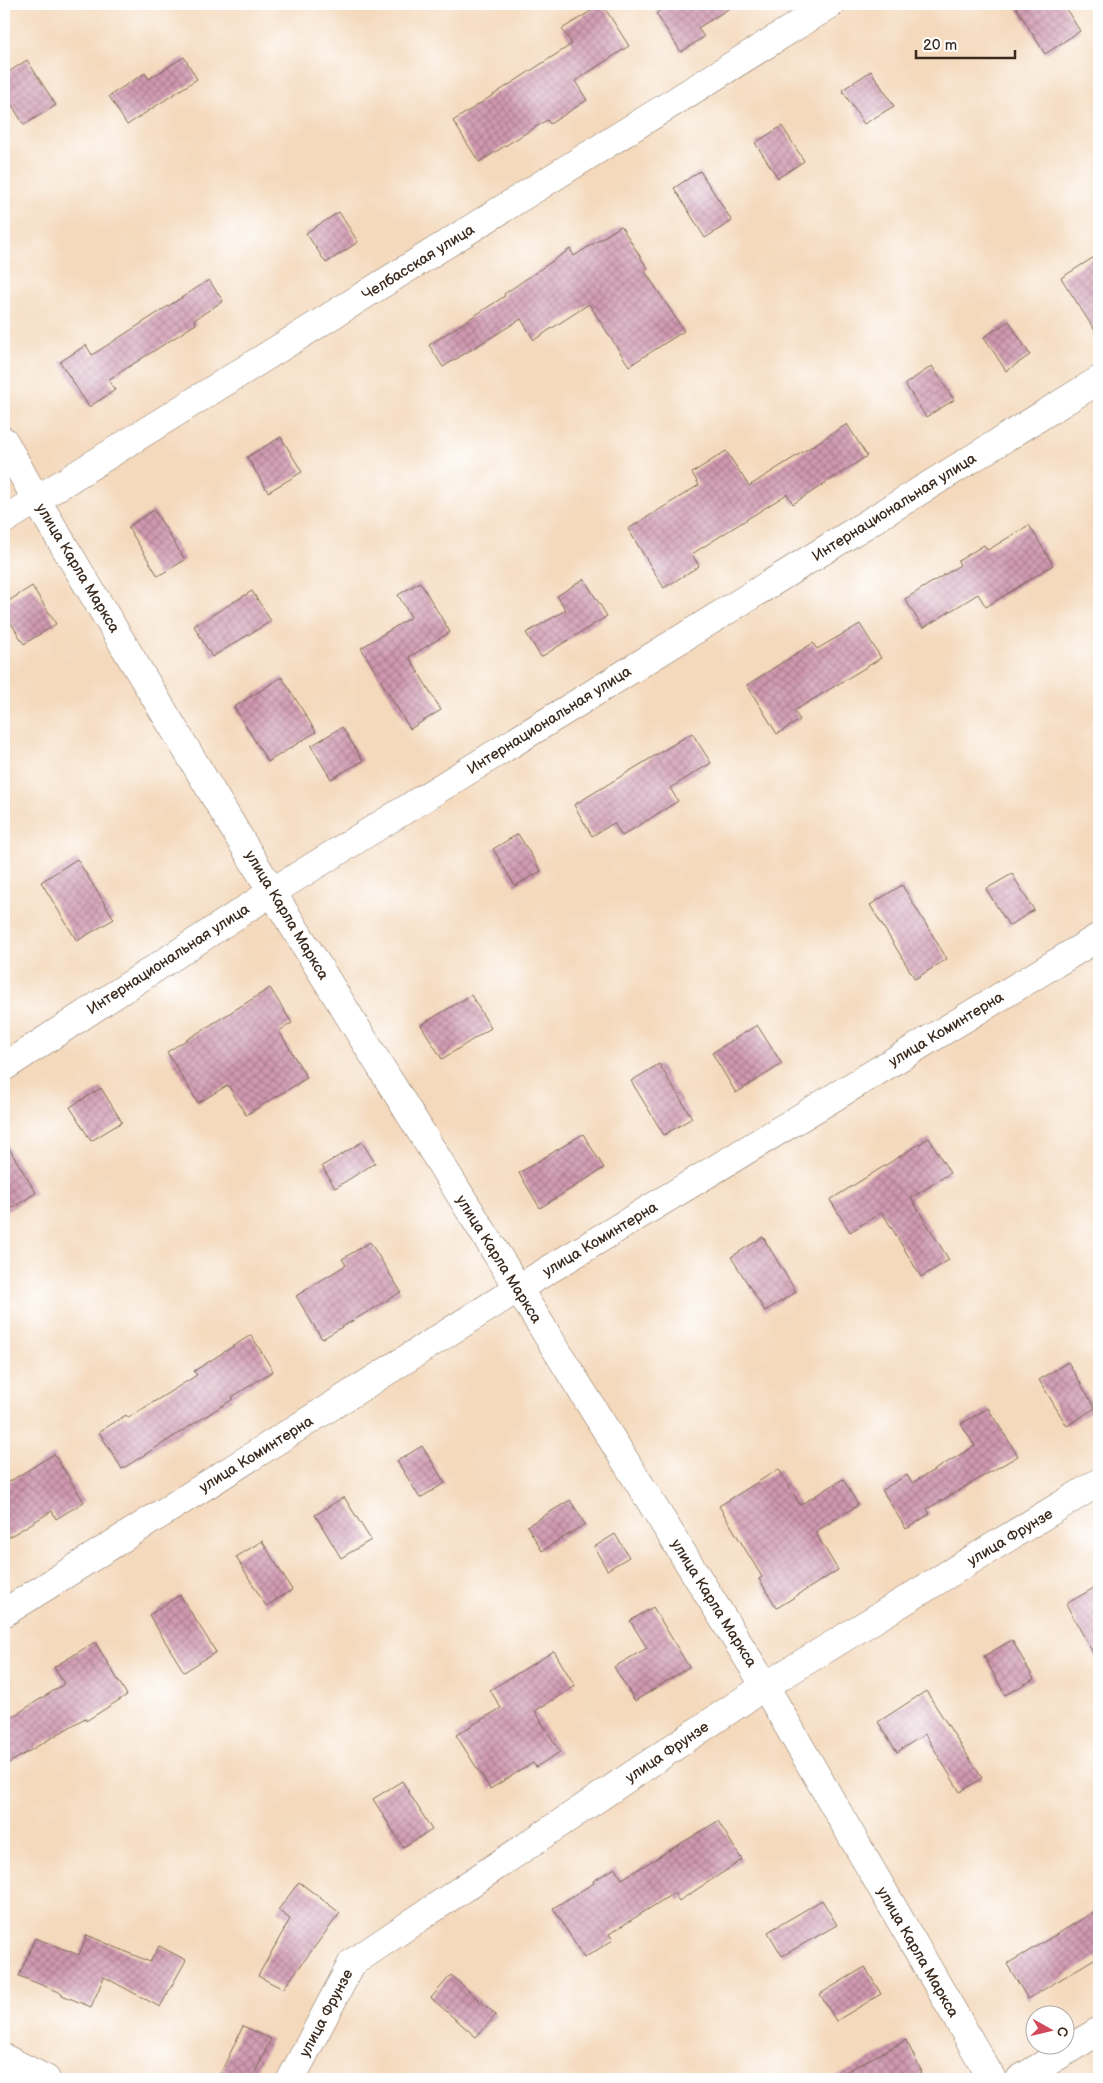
<svg xmlns="http://www.w3.org/2000/svg" width="1103" height="2083" font-family="'Balsamiq Sans',sans-serif">
  <style>
    .building { fill: url(#building-cross-hatch) }
    .lines { fill: none; stroke-linecap: round; stroke-linejoin: round }
    .minor-casing { stroke: #7c6755; stroke-width: 29 }
    .minor { stroke: #fff; stroke-width: 28 }
    .labels { text-anchor: middle; stroke-width: 5; stroke-linejoin: round; paint-order: stroke }
    .street-label { font-size: 15px; fill: #3b2a1e; stroke: #fff }
  </style>
  <defs>
    <pattern id="building-cross-hatch" width="8" height="8" patternUnits="userSpaceOnUse" patternTransform="scale(1.25)"><rect width="8" height="8" fill="#d099b0"/><path d="M0 0l8 8M0 8l8-8" fill="none" stroke="#aa7d8f"/></pattern>
  </defs>
  <rect width="100%" height="100%" fill="#fff"/>
  <filter id="ink" filterUnits="userSpaceOnUse"><feTurbulence type="fractalNoise" baseFrequency=".02" numOctaves="2"/><feDisplacementMap in="SourceGraphic" scale="10" xChannelSelector="R" yChannelSelector="G"/><feConvolveMatrix kernelMatrix="1 2 1 2 8 2 1 2 1" color-interpolation-filters="sRGB"/></filter>
  <filter id="wash" filterUnits="userSpaceOnUse"><feTurbulence type="fractalNoise" baseFrequency=".0096" numOctaves="4" result="noise"/><feDisplacementMap in="SourceGraphic" scale="20" xChannelSelector="R" yChannelSelector="G"/><feGaussianBlur stdDeviation="1.12" result="paint"/><feColorMatrix in="noise" values="0 0 0 0 0 0 0 0 0 0 0 0 0 0 0 0 0 1.4 0 .05"/><feComposite in="paint" operator="in"/></filter>
  <g filter="url(#wash)">
    <rect width="100%" height="100%" fill="#f4d9bc"/>
    <g id="blocks">
      <!-- building -->
      <g class="building">
        <path d="M 602,4 L 629,46 L 575,81 L 587,100 L 550,124 L 547,120 L 479,162 L 453,121 L 572,44 L 562,29 Z"/>
        <path d="M 671,4 L 736,4 L 698,28 L 704,37 L 681,52 L 656,13 Z"/>
        <path d="M 1014,4 L 1063,4 L 1080,31 L 1045,54 Z"/>
        <path d="M 184,57 L 197,79 L 127,125 L 109,96 L 145,73 L 149,79 Z"/>
        <path d="M 27,60 L 56,105 L 24,125 L 4,92 L 4,75 Z"/>
        <path d="M 871,71 L 894,106 L 864,124 L 842,90 Z"/>
        <path d="M 782,126 L 804,161 L 778,178 L 755,143 Z"/>
        <path d="M 700,171 L 732,221 L 705,238 L 674,188 Z"/>
        <path d="M 339,212 L 358,242 L 326,263 L 306,233 Z"/>
        <path d="M 621,226 L 648,269 L 645,271 L 684,331 L 629,366 L 589,304 L 534,340 L 521,319 L 443,367 L 429,345 L 505,296 L 504,294 L 570,249 L 574,256 Z"/>
        <path d="M 1099,254 L 1099,337 L 1061,278 Z"/>
        <path d="M 209,280 L 223,301 L 194,320 L 196,324 L 108,380 L 115,390 L 89,407 L 60,362 L 86,345 L 92,355 Z"/>
        <path d="M 1009,321 L 1030,355 L 1006,371 L 984,337 Z"/>
        <path d="M 932,366 L 954,400 L 926,417 L 905,384 Z"/>
        <path d="M 847,424 L 867,456 L 793,504 L 787,494 L 692,554 L 699,566 L 664,588 L 628,529 L 699,485 L 692,473 L 726,451 L 749,486 Z"/>
        <path d="M 281,437 L 302,472 L 268,492 L 247,457 Z"/>
        <path d="M 154,510 L 185,560 L 158,576 L 128,527 Z"/>
        <path d="M 1029,525 L 1053,565 L 986,607 L 978,594 L 923,628 L 905,599 L 960,565 L 958,561 L 984,545 L 988,550 Z"/>
        <path d="M 584,579 L 607,616 L 541,657 L 526,633 L 566,610 L 557,596 Z"/>
        <path d="M 420,582 L 450,632 L 409,657 L 441,710 L 410,729 L 361,648 L 411,617 L 398,595 Z"/>
        <path d="M 32,586 L 56,624 L 24,644 L 4,612 L 4,604 Z"/>
        <path d="M 252,591 L 271,621 L 212,657 L 194,626 Z"/>
        <path d="M 860,624 L 881,658 L 794,711 L 800,720 L 777,734 L 747,685 L 813,643 L 817,649 Z"/>
        <path d="M 282,677 L 316,732 L 268,762 L 234,707 Z"/>
        <path d="M 342,727 L 363,761 L 331,779 L 311,746 Z"/>
        <path d="M 692,733 L 711,763 L 670,788 L 678,801 L 622,836 L 614,823 L 592,836 L 574,805 Z"/>
        <path d="M 518,834 L 541,871 L 515,886 L 493,849 Z"/>
        <path d="M 77,859 L 114,919 L 77,941 L 41,882 Z"/>
        <path d="M 1012,874 L 1034,910 L 1009,926 L 986,889 Z"/>
        <path d="M 902,885 L 947,959 L 915,979 L 870,905 Z"/>
        <path d="M 270,988 L 292,1023 L 279,1031 L 307,1078 L 246,1115 L 228,1085 L 198,1103 L 167,1052 Z"/>
        <path d="M 471,995 L 491,1028 L 442,1059 L 421,1025 Z"/>
        <path d="M 757,1025 L 782,1064 L 736,1093 L 712,1053 Z"/>
        <path d="M 659,1064 L 692,1118 L 664,1135 L 631,1081 Z"/>
        <path d="M 101,1088 L 122,1122 L 91,1141 L 70,1107 Z"/>
        <path d="M 583,1134 L 604,1168 L 540,1208 L 519,1173 Z"/>
        <path d="M 929,1138 L 950,1173 L 911,1198 L 949,1260 L 921,1277 L 882,1212 L 850,1232 L 830,1200 Z"/>
        <path d="M 4,1140 L 36,1193 L 4,1213 Z"/>
        <path d="M 362,1142 L 375,1163 L 335,1188 L 322,1166 Z"/>
        <path d="M 763,1237 L 796,1292 L 765,1311 L 731,1257 Z"/>
        <path d="M 370,1242 L 401,1292 L 322,1339 L 296,1296 L 346,1265 L 342,1259 Z"/>
        <path d="M 251,1335 L 273,1371 L 232,1397 L 233,1399 L 122,1469 L 99,1432 L 126,1415 L 128,1418 L 197,1375 L 194,1371 Z"/>
        <path d="M 1068,1362 L 1095,1408 L 1067,1426 L 1039,1380 Z"/>
        <path d="M 988,1408 L 1018,1456 L 927,1509 L 930,1514 L 906,1529 L 882,1490 L 907,1475 L 912,1483 L 975,1446 L 961,1424 Z"/>
        <path d="M 422,1446 L 445,1483 L 420,1498 L 397,1461 Z"/>
        <path d="M 54,1454 L 84,1502 L 56,1519 L 52,1511 L 4,1540 L 4,1485 Z"/>
        <path d="M 779,1469 L 800,1505 L 843,1479 L 858,1505 L 815,1532 L 838,1570 L 777,1608 L 759,1579 L 762,1577 L 719,1506 Z"/>
        <path d="M 344,1497 L 371,1540 L 341,1558 L 315,1515 Z"/>
        <path d="M 570,1500 L 585,1524 L 542,1551 L 527,1526 Z"/>
        <path d="M 615,1534 L 629,1557 L 607,1570 L 594,1547 Z"/>
        <path d="M 262,1541 L 292,1590 L 266,1606 L 236,1557 Z"/>
        <path d="M 1099,1585 L 1099,1664 L 1066,1604 Z"/>
        <path d="M 180,1595 L 216,1652 L 184,1672 L 149,1615 Z"/>
        <path d="M 653,1607 L 689,1667 L 635,1701 L 614,1667 L 647,1648 L 630,1621 Z"/>
        <path d="M 1012,1640 L 1034,1679 L 1005,1695 L 984,1656 Z"/>
        <path d="M 95,1642 L 127,1695 L 86,1721 L 85,1718 L 4,1766 L 4,1722 L 64,1684 L 54,1667 Z"/>
        <path d="M 554,1651 L 575,1686 L 535,1711 L 560,1752 L 536,1767 L 533,1763 L 490,1789 L 456,1735 L 501,1708 L 490,1690 Z"/>
        <path d="M 926,1691 L 982,1778 L 960,1792 L 925,1734 L 897,1752 L 878,1722 Z"/>
        <path d="M 402,1781 L 432,1830 L 403,1847 L 373,1799 Z"/>
        <path d="M 718,1821 L 742,1860 L 679,1901 L 674,1893 L 609,1934 L 613,1940 L 584,1958 L 553,1908 L 594,1883 L 593,1881 L 615,1868 L 622,1879 Z"/>
        <path d="M 299,1882 L 340,1913 L 283,1989 L 258,1976 L 290,1919 L 278,1910 Z"/>
        <path d="M 822,1900 L 837,1925 L 782,1956 L 768,1932 Z"/>
        <path d="M 1099,1909 L 1099,1956 L 1028,1999 L 1007,1964 Z"/>
        <path d="M 87,1935 L 150,1962 L 159,1946 L 186,1960 L 160,2007 L 104,1977 L 91,2007 L 62,1995 L 62,1993 L 19,1976 L 35,1938 L 79,1955 Z"/>
        <path d="M 865,1967 L 881,1994 L 836,2021 L 820,1994 Z"/>
        <path d="M 451,1975 L 496,2015 L 476,2037 L 431,1998 Z"/>
        <path d="M 243,2026 L 271,2039 L 252,2079 L 218,2079 Z"/>
        <path d="M 906,2040 L 922,2072 L 908,2079 L 832,2079 Z"/>
      </g>
    </g>
  </g>
  <g filter="url(#ink)">
    <use href="#blocks" fill-opacity="0" stroke="#7c6755" stroke-width="1"/>
    <g class="lines">
      <defs>
        <g id="minor">
          <path d="M 4,441 L 37,501 L 272,892 L 765,1686 L 992,2079"/>
          <path d="M 4,520 L 831,4"/>
          <path d="M 4,1067 L 272,892 L 1099,380"/>
          <path d="M 4,1613 L 517,1289 L 1099,937"/>
          <path d="M 4,2058 L 46,2079"/>
          <path d="M 291,2079 L 352,1963 L 765,1686 L 1099,1482"/>
          <path d="M 1020,2079 L 1099,2031"/>
        </g>
      </defs>
      <!-- minor casing -->
      <use href="#minor" class="minor-casing"/>
      <!-- minor -->
      <use href="#minor" class="minor"/>
    </g>
  </g>
  <g class="labels">
    <!-- street labels -->
    <g class="street-label">
      <text transform="translate(418 262) rotate(-32)" y="5">Челбасская улица</text>
      <text transform="translate(894 507) rotate(-32)" y="5">Интернациональная улица</text>
      <text transform="translate(78 568) rotate(59)" y="5">улица Карла Маркса</text>
      <text transform="translate(549 720) rotate(-32)" y="5">Интернациональная улица</text>
      <text transform="translate(287 915) rotate(59)" y="5">улица Карла Маркса</text>
      <text transform="translate(168 959) rotate(-33)" y="5">Интернациональная улица</text>
      <text transform="translate(946 1029) rotate(-31)" y="5">улица Коминтерна</text>
      <text transform="translate(600 1239) rotate(-31)" y="5">улица Коминтерна</text>
      <text transform="translate(499 1259) rotate(58)" y="5">улица Карла Маркса</text>
      <text transform="translate(256 1454) rotate(-32)" y="5">улица Коминтерна</text>
      <text transform="translate(1010 1537) rotate(-31)" y="5">улица Фрунзе</text>
      <text transform="translate(714 1603) rotate(58)" y="5">улица Карла Маркса</text>
      <text transform="translate(667 1752) rotate(-34)" y="5">улица Фрунзе</text>
      <text transform="translate(918 1952) rotate(60)" y="5">улица Карла Маркса</text>
      <text transform="translate(326 2013) rotate(-62)" y="5">улица Фрунзе</text>
    </g>
  </g>
  <!-- margin -->
  <rect width="1103" height="2083" fill="none" stroke="#fff" stroke-width="20"/>
  <!-- north arrow -->
  <g transform="translate(1050 2030) rotate(98)"><circle r="24" fill="#ffffff" stroke="#b1aaa5"/>
  <path d="M0-4L9 19L0 12L-9 19Z" fill="#d1495b"/>
  <text y="-8" font-size="14" font-weight="bold" text-anchor="middle" fill="#3b2a1e">С</text>
  </g>
  <!-- scale -->
  <path d="M916 50v8h99v-8" fill="none" stroke="#3b2a1e" stroke-width="2.5"/>
  <text x="923" y="50" font-size="15" fill="#3b2a1e" stroke="#ffffff" stroke-width="4" paint-order="stroke">20 m</text>
</svg>
